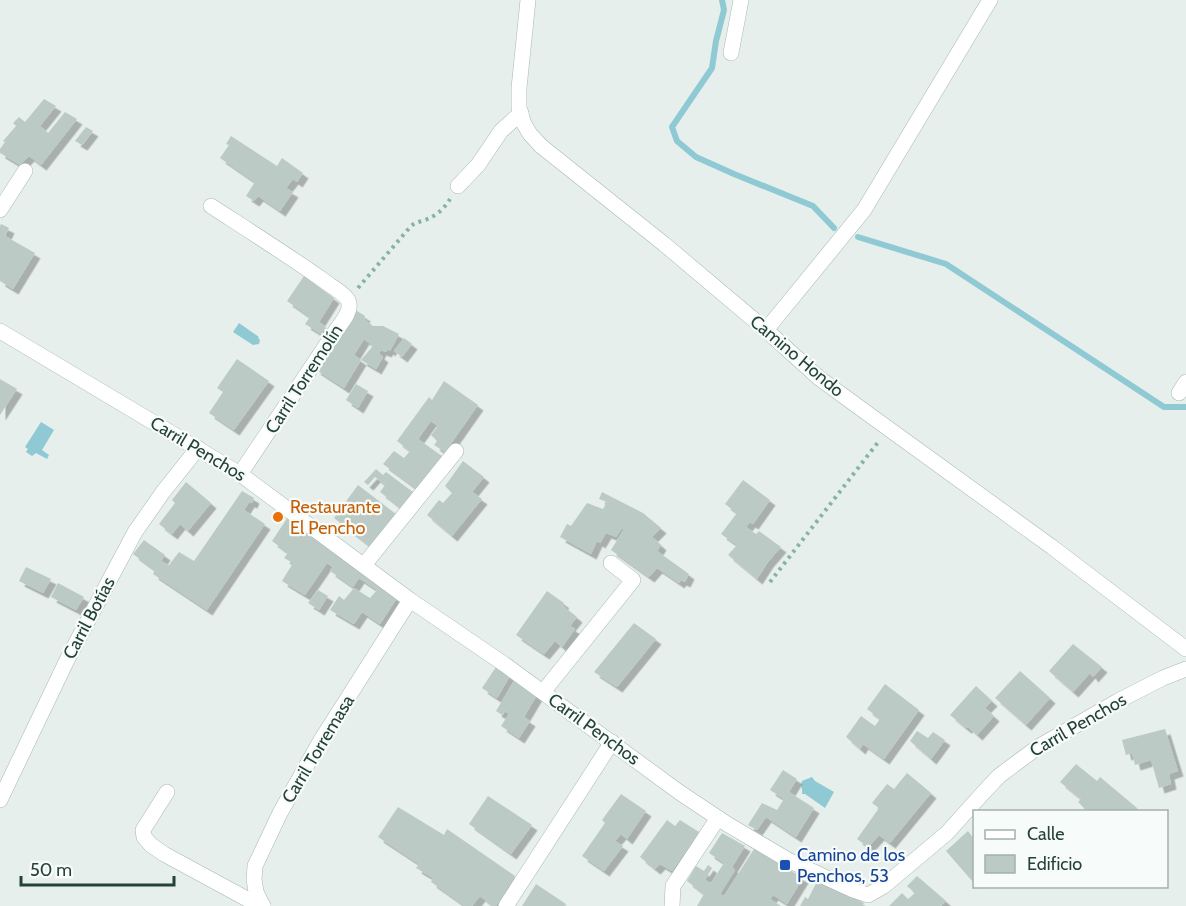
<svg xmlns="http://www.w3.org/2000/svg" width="1186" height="906" font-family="Cabin,sans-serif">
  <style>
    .water { fill: #8ec9d4 }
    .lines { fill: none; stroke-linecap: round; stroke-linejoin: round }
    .stream { stroke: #8ec9d4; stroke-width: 6 }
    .building { fill: #bbcac4; fill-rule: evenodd; filter: url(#shadow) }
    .street-casing { stroke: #a8b8b2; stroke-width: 16 }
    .path { stroke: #86b3a5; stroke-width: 4; stroke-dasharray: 3 4.5; stroke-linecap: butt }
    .street { stroke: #fff; stroke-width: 15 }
    .food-dot { fill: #e8710a; stroke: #f7fbf9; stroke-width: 2 }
    .transit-dot { fill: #1a4fb4; stroke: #f7fbf9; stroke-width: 2 }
    .labels { text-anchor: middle; stroke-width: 4.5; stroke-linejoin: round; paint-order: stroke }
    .street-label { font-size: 18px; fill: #24423a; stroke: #f7fbf9 }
    .food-label { font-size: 18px; fill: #c56008; stroke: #f7fbf9; text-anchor: start }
    .transit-label { font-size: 18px; fill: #164399; stroke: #f7fbf9; text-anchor: start }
  </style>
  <defs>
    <filter id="shadow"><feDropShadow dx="5.5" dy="5.5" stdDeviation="0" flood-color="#0004"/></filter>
  </defs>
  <rect width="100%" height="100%" fill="#e6efeb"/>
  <!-- water -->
  <g class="water">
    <path d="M 239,323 L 259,337 L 258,338 L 260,340 L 259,344 L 253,345 L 233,332 Z"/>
    <path d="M 41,422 L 54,430 L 42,450 L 49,455 L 47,459 L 36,453 L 32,456 L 26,452 L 28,449 L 25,447 Z"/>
    <path d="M 812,777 L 815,781 L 834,792 L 825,808 L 805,794 L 802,794 C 803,789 800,786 802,781 Z"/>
  </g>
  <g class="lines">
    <!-- stream -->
    <g class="stream">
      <path d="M 722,0 L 724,10 L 716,41 L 712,68 L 672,127 L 677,141 L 696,157 L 734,174 L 813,206 L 834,228"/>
      <path d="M 858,237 L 946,264 L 1164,407 L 1186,407"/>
    </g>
  </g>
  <!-- building -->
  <g class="building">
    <path d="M 44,99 L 56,106 L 40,126 L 48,133 L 65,112 L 77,119 L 41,165 L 29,156 L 20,165 L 0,153 L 0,149 L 5,142 L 3,141 L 16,126 L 13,123 L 19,117 L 25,122 Z"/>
    <path d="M 86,127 L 93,131 L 82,145 L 75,141 Z"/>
    <path d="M 231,136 L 277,166 L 282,158 L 303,173 L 297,182 L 293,179 L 286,188 L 293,192 L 280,211 L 258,196 L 254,201 L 246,196 L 255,182 L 220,158 L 229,145 L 226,144 Z"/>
    <path d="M 1,224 L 9,228 L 5,236 L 35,253 L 13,289 L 0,281 L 0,226 Z"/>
    <path d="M 304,276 L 334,298 L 319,322 L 326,327 L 321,334 L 305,324 L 310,317 L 287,301 Z"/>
    <path d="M 354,309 L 365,316 L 364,319 L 373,326 L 383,326 L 399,334 L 390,351 L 388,349 L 386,352 L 381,350 L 379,354 L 383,357 L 376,369 L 361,360 L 344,388 L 315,369 ZM 364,339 L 373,346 L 361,360 L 354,355 Z"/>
    <path d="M 404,338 L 412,344 L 402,357 L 394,351 Z"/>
    <path d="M 237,359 L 269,381 L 234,430 L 209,413 L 223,392 L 217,388 Z"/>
    <path d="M 0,379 L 17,389 L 0,415 Z"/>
    <path d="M 444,381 L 478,405 L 445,452 L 434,445 L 437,441 L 431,435 L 438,426 L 431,421 L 418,439 L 442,456 L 417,489 L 383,464 L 394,451 L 404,458 L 410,451 L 397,441 L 429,397 L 432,400 Z"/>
    <path d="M 356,384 L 368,391 L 358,408 L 346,400 Z"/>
    <path d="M 463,461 L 484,477 L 472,492 L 482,499 L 452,536 L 427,515 L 439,500 L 443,503 L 452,493 L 445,486 Z"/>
    <path d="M 376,469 L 383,475 L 386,472 L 413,492 L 401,508 L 380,492 L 385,485 L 375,477 L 368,485 L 364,482 Z"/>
    <path d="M 743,480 L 770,500 L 753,524 L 750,522 L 746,527 L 756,534 L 759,531 L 781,547 L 768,562 L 757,579 L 728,555 L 737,545 L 721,534 L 737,513 L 725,504 Z"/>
    <path d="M 186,482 L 211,503 L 188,531 L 180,524 L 172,534 L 159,524 L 175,503 L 172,500 Z"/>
    <path d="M 358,485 L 396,514 L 371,547 L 334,518 Z"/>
    <path d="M 242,491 L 254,498 L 252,503 L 249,502 L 244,510 L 265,524 L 207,610 L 153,574 L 155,570 L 133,554 L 144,540 L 165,555 L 161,561 L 169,565 L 179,552 L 194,561 Z"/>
    <path d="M 602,492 L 643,513 L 661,528 L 652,537 L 661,545 L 657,551 L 689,574 L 685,582 L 681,580 L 679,583 L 657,568 L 649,577 L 611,550 L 624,529 L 622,528 L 616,537 L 606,533 L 600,543 L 597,541 L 591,554 L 560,537 L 567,524 L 571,526 L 587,503 L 603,509 L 607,502 L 599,499 Z"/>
    <path d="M 290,514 L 358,564 L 354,569 L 380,584 L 379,587 L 397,598 L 380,624 L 362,612 L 354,624 L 330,610 L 339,596 L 344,600 L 354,588 L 370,598 L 377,590 L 359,578 L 353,587 L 330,571 L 333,567 L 327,563 L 305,595 L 282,581 L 293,563 L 284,558 L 288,553 L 272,541 Z"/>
    <path d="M 26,567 L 51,579 L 43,593 L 19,581 Z"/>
    <path d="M 58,583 L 84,597 L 76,610 L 51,597 Z"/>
    <path d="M 318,590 L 328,596 L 319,610 L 308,603 Z"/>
    <path d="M 547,591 L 564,603 L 562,605 L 577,617 L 570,626 L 575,629 L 562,647 L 555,641 L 544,654 L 516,635 Z"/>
    <path d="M 634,623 L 656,639 L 617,687 L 594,672 Z"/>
    <path d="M 1073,644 L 1102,667 L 1093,677 L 1090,673 L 1073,692 L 1049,671 Z"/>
    <path d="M 496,667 L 510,676 L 497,698 L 482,688 Z"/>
    <path d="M 1020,671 L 1050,698 L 1026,725 L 995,698 Z"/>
    <path d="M 515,679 L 537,695 L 524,717 L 530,721 L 519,738 L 501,726 L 509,714 L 505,711 L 502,715 L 496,711 Z"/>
    <path d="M 885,684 L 919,710 L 884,759 L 863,744 L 860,749 L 846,737 L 861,716 L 875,726 L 880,719 L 867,709 Z"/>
    <path d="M 976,686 L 992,701 L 985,708 L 994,716 L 977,735 L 968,727 L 966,728 L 950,715 Z"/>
    <path d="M 1165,729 L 1178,771 L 1169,774 L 1171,784 L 1159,788 L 1151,760 L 1135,765 L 1132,753 L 1126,755 L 1122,740 Z"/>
    <path d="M 917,731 L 928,738 L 933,732 L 945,740 L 931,759 L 910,741 Z"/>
    <path d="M 1076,764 L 1097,781 L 1100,777 L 1137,808 L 1133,812 L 1088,812 L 1078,802 L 1081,799 L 1060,782 Z"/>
    <path d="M 783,770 L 797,779 L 789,792 L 814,808 L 796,837 L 766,817 L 757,830 L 748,825 L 762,803 L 777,810 L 784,799 L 770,790 Z"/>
    <path d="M 907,773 L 931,793 L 890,843 L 879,835 L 868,847 L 857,839 L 879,808 L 872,803 L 887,784 L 894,789 Z"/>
    <path d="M 621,794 L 646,811 L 627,839 L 621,834 L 615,841 L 623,846 L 604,871 L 582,856 L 605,823 L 602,820 Z"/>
    <path d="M 488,796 L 532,825 L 511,854 L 469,824 Z"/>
    <path d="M 398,807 L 444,835 L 447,829 L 515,876 L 496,906 L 493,906 L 480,896 L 472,906 L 465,906 L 431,882 L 433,878 L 416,868 L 419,864 L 378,837 Z"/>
    <path d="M 667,820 L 675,826 L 680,820 L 699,832 L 672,871 L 660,864 L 655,869 L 640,857 Z"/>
    <path d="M 968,831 L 974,839 L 974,883 L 946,851 Z"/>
    <path d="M 722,833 L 745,846 L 732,867 L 735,870 L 720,894 L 724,896 L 754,849 L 803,878 L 787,904 L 773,895 L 770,899 L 781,906 L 697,906 L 704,894 L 687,881 L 696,866 L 704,871 L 708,865 L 712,868 L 705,880 L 711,883 L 724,863 L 709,853 Z"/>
    <path d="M 917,876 L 946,901 L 941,906 L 889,906 L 902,893 L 908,899 L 915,893 L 907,886 Z"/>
    <path d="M 819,878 L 864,903 L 862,906 L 800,906 L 805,897 L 808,899 Z"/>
    <path d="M 536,884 L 566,904 L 565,906 L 522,906 Z"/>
  </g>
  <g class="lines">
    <defs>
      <g id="street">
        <path d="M 528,0 L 519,88 L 519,108 L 524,124 L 530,134 L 541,146 L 664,244 L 766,330 L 819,378 L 871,416 L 1052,547 L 1186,649"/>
        <path d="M 731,53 L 741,0"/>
        <path d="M 458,186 L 478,165 L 501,131 L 521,113"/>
        <path d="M 211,206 C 248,230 286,254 323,280 C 330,286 343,292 348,300 C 353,310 342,322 337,329 L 240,474"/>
        <path d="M 0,210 L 25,171"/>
        <path d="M 766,330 L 864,210 L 990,0"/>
        <path d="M 0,331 L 240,474 L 410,600 L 504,664 L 679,792 L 727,824 L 788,860 L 853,890 L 868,895 L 884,886 L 947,833 L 983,793 L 999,776 L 1015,764 L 1038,747 L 1118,701 L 1163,678 L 1186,669"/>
        <path d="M 1179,393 L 1186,382"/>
        <path d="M 364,565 L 456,451"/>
        <path d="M 543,692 L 633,580 L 611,563"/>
        <path d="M 167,792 L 143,830 L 144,837 L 151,845 L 164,854 L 247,899 L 263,906"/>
        <path d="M 0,800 L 67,660 L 135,532 L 163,492 L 198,448"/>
        <path d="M 263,906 L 256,892 L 254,879 L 255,866 L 280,813 L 321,740 L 410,600"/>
        <path d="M 506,906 L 612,742"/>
        <path d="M 672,906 L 673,886 L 718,818"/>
      </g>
    </defs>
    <!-- street casing -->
    <use href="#street" class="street-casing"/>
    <!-- path -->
    <g class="path">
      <path d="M 358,288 L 411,226 C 416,222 419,222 425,220 C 436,216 444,209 450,199"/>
      <path d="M 770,582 L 879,441"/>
    </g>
    <!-- street -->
    <use href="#street" class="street"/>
  </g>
  <!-- markers -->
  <circle class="food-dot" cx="278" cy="517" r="6"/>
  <rect class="transit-dot" x="779" y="859" width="12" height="12" rx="3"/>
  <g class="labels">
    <!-- street labels -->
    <g class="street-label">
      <text transform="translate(797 356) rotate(40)" y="6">Camino Hondo</text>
      <text transform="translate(304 379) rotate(-57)" y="6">Carril Torremolín</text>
      <text transform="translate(198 449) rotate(31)" y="6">Carril Penchos</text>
      <text transform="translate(89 618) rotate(-62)" y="6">Carril Botías</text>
      <text transform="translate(1078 725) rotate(-30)" y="6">Carril Penchos</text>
      <text transform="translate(594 729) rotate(36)" y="6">Carril Penchos</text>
      <text transform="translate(318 749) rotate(-59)" y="6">Carril Torremasa</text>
    </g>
    <!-- food labels -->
    <g class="food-label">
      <text x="290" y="513">Restaurante<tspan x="290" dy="21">El Pencho</tspan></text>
    </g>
    <!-- transit labels -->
    <g class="transit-label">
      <text x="797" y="861">Camino de los<tspan x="797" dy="21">Penchos, 53</tspan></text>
    </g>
  </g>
  <!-- legend -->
  <rect x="973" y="810" width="195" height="78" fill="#f7fbf9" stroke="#a3b1ad" stroke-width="1.5"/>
  <rect x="985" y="830" width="30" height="9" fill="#ffffff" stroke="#a3b1ad" stroke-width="1.5"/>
  <text x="1027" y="840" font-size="18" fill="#24423a">Calle</text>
  <rect x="985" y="855" width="30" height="18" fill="#bbcac4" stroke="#a3b1ad" stroke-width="1.5"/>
  <text x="1027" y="870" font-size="18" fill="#24423a">Edificio</text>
  <!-- scale -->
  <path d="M21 876v9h153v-9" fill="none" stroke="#24423a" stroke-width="3"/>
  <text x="30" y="876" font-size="18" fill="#24423a" stroke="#f7fbf9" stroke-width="4.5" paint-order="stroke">50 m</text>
</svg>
